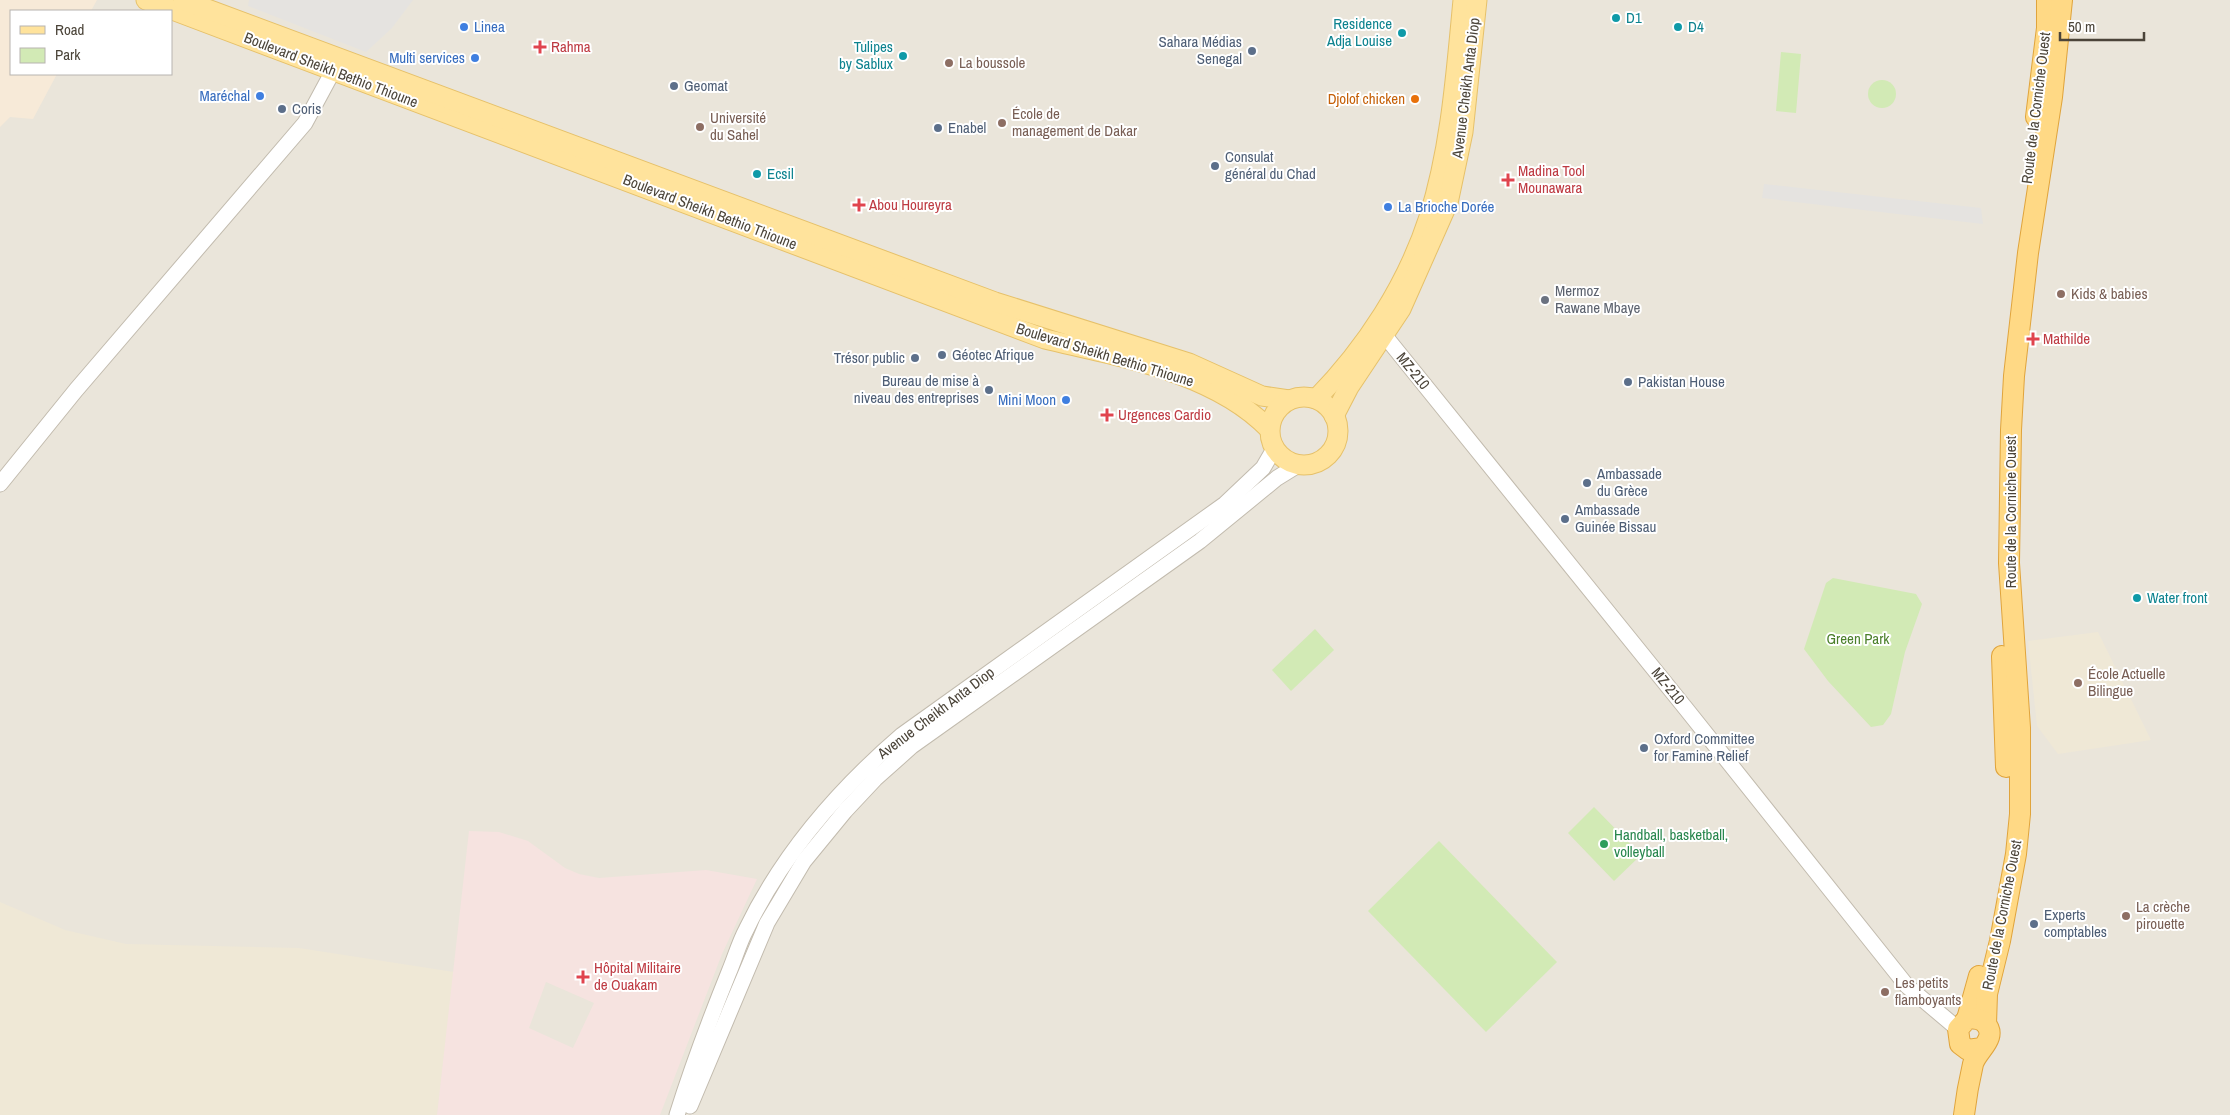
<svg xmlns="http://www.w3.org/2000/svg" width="2230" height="1115" font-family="'Archivo Narrow',sans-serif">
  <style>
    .residential { fill: #eae5da; fill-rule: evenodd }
    .commercial { fill: #f7ead8 }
    .education { fill: #efe8d6 }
    .medical { fill: #f6e3e0; fill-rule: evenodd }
    .green { fill: #d2eab5 }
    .parking { fill: #e5e3e0 }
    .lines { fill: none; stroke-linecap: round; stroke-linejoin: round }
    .tertiary-casing { stroke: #c2bbae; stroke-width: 17 }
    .primary-casing { stroke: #e6c16a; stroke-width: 21 }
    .trunk-casing { stroke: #e0a43c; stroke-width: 22 }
    .tertiary { stroke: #fff; stroke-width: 15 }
    .primary { stroke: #ffe39c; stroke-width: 19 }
    .trunk { stroke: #ffd985; stroke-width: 20 }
    .culture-dot { fill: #0f9aa8; stroke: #fff; stroke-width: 2 }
    .shop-dot { fill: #3f7fe0; stroke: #fff; stroke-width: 2 }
    .health-dot { fill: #e0444e; stroke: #fff; stroke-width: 2 }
    .service-dot { fill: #5c6f8a; stroke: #fff; stroke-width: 2 }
    .education-dot { fill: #8d6e63; stroke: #fff; stroke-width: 2 }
    .food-dot { fill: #e8710a; stroke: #fff; stroke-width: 2 }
    .worship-dot { fill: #6b7280; stroke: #fff; stroke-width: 2 }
    .leisure-dot { fill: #2e9e5b; stroke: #fff; stroke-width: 2 }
    .labels { text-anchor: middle; stroke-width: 4; stroke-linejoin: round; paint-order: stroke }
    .culture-label { font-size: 15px; fill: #0d838f; stroke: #fff; text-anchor: start }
    .shop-label { font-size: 15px; fill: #366cbe; stroke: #fff; text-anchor: end }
    .service-label { font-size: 15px; fill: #4e5e75; stroke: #fff; text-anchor: start }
    .health-label { font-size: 15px; fill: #be3a42; stroke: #fff; text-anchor: start }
    .education-label { font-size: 15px; fill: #785e54; stroke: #fff; text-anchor: start }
    .street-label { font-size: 15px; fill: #4b4439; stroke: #fff }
    .food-label { font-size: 15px; fill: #c56008; stroke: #fff; text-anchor: end }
    .worship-label { font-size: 15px; fill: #5b616d; stroke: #fff; text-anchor: start }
    .park-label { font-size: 15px; fill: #4a7f2a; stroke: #fff }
    .leisure-label { font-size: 15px; fill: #27864d; stroke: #fff; text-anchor: start }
  </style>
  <rect width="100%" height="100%" fill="#f6f3ec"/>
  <!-- residential -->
  <path class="residential" d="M 0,0 L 2230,0 L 2230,1115 L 0,1115 ZM 11,11 L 171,11 L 171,74 L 11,74 Z"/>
  <!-- commercial -->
  <path class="commercial" d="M 0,0 L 97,0 L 91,11 L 11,11 L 11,74 L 57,74 L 33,119 L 10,117 L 0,127 Z"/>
  <!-- education -->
  <g class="education">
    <path d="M 2098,632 L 2151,740 L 2058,754 L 2037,726 L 2028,641 Z"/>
    <path d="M 0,902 L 65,930 L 126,944 L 299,948 L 454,972 L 437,1115 L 0,1115 Z"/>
  </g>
  <!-- medical -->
  <path class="medical" d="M 469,831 L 499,832 L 528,841 L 565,868 L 579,874 L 599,878 L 706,870 L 757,879 L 722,954 L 660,1115 L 437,1115 ZM 546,982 L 594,1003 L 573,1048 L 529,1028 Z"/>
  <!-- green -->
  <g class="green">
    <path d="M 1781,52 L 1801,54 L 1796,113 L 1776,111 Z"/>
    <circle cx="1882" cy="94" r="14"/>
    <path d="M 1833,578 L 1916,594 L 1922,604 L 1905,652 L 1891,714 L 1883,725 L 1871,727 L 1828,681 L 1804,649 L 1826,583 Z"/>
    <path d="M 1315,629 L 1334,650 L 1291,691 L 1272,670 Z"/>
    <path d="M 1594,807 L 1641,855 L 1614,881 L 1568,833 Z"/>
    <path d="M 1439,841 L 1557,962 L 1486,1032 L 1368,911 Z"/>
  </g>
  <!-- parking -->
  <g class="parking">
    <path d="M 249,0 L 413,0 L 392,28 L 366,52 L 248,6 Z"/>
    <path d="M 1764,184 L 1981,208 L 1983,224 L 1762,198 Z"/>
  </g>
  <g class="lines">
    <defs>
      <g id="tertiary">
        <path d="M 1385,336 L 1687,710 L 1907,986 L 1958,1029"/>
        <path d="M 0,484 L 76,390 L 305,123 L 333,71"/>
        <path d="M 690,1106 L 767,923 L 804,861 L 845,811 L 875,779 L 912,746 L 1200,541 L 1277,478 L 1298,465"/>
        <path d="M 677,1115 C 692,1067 710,1019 729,972 C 735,958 739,943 746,930 C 783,853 838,790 902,735 L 1225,504 L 1263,468 L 1274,449"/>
      </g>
      <g id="primary">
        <path d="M 146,0 L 1045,339 C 1120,357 1214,372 1269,429"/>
        <path d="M 183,0 L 995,302 L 1189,363 L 1262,396 L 1289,400"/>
        <circle cx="1304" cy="431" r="34"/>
        <path d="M 1316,399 C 1366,348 1407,285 1429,217 C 1451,147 1456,73 1463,0"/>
        <path d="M 1334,416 L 1349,387 L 1401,309 L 1448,203 L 1463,132 L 1477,0"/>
      </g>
      <g id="trunk">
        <path d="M 2036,117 L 2047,28 L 2047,0"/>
        <path d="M 2002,656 L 2006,767"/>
        <path d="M 1967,1019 L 1979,976"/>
        <path d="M 1986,1024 L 1987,994 L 2000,941 L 2016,854 L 2020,814 L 2020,728 L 2009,563 L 2011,430 L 2014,376 L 2028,253 L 2052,97 L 2062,0"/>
        <path d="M 1964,1115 C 1966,1098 1969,1081 1973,1064 C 1977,1050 1999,1038 1985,1023 C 1980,1018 1973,1018 1967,1019 L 1958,1029 L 1960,1044 L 1968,1050 L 1982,1048"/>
      </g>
    </defs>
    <!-- tertiary casing -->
    <use href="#tertiary" class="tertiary-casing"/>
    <!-- primary casing -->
    <use href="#primary" class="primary-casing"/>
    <!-- trunk casing -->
    <use href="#trunk" class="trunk-casing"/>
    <!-- tertiary -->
    <use href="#tertiary" class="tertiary"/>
    <!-- primary -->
    <use href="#primary" class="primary"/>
    <!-- trunk -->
    <use href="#trunk" class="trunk"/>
  </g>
  <!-- markers -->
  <g class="culture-dot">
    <circle cx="1616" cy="18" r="5"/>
    <circle cx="1678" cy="27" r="5"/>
    <circle cx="1402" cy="33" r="5"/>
    <circle cx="903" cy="56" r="5"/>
    <circle cx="757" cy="174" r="5"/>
    <circle cx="2137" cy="598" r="5"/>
  </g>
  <g class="shop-dot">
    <circle cx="464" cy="27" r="5"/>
    <circle cx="475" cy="58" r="5"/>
    <circle cx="260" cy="96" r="5"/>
    <circle cx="1388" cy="207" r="5"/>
    <circle cx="1066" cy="400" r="5"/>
  </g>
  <g class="health-dot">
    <path d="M537.5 39.5h5v5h5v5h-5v5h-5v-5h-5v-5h5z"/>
    <path d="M1505.5 172.5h5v5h5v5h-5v5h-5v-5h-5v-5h5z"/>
    <path d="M856.5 197.5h5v5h5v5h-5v5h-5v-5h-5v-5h5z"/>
    <path d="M2030.5 331.5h5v5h5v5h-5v5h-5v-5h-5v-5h5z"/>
    <path d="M1104.5 407.5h5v5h5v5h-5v5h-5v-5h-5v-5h5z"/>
    <path d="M580.5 969.5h5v5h5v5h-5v5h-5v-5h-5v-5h5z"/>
  </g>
  <g class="service-dot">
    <circle cx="1252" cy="51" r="5"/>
    <circle cx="674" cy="86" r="5"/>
    <circle cx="282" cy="109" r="5"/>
    <circle cx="938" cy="128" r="5"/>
    <circle cx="1215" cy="166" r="5"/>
    <circle cx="942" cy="355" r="5"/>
    <circle cx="915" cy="358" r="5"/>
    <circle cx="1628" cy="382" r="5"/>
    <circle cx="989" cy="390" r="5"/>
    <circle cx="1587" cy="483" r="5"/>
    <circle cx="1565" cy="519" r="5"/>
    <circle cx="1644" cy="748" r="5"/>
    <circle cx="2034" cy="924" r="5"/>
  </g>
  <g class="education-dot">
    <circle cx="949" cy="63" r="5"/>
    <circle cx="1002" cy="123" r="5"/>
    <circle cx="700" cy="127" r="5"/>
    <circle cx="2061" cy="294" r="5"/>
    <circle cx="2078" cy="683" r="5"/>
    <circle cx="2126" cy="916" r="5"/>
    <circle cx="1885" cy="992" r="5"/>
  </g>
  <circle class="food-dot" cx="1415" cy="99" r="5"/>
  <circle class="worship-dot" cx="1545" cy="300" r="5"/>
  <circle class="leisure-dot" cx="1604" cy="844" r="5"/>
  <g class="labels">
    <!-- culture labels -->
    <g class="culture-label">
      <text x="1626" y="23">D1</text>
      <text x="1392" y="29" text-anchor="end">Residence<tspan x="1392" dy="17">Adja Louise</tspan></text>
      <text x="1688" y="32">D4</text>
      <text x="893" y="52" text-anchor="end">Tulipes<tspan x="893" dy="17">by Sablux</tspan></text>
      <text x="767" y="179">Ecsil</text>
      <text x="2147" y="603">Water front</text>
    </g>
    <!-- shop labels -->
    <g class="shop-label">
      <text x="474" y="32" text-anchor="start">Linea</text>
      <text x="465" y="63">Multi services</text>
      <text x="250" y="101">Maréchal</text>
      <text x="1398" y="212" text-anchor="start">La Brioche Dorée</text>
      <text x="1056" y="405">Mini Moon</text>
    </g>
    <!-- service labels -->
    <g class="service-label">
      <text x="1242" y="47" text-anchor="end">Sahara Médias<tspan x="1242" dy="17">Senegal</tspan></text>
      <text x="684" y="91">Geomat</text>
      <text x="292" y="114">Coris</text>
      <text x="948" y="133">Enabel</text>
      <text x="1225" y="162">Consulat<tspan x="1225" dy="17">général du Chad</tspan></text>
      <text x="952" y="360">Géotec Afrique</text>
      <text x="905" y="363" text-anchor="end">Trésor public</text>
      <text x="979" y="386" text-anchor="end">Bureau de mise à<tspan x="979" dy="17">niveau des entreprises</tspan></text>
      <text x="1638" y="387">Pakistan House</text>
      <text x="1597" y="479">Ambassade<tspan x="1597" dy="17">du Grèce</tspan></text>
      <text x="1575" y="515">Ambassade<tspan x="1575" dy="17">Guinée Bissau</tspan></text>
      <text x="1654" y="744">Oxford Committee<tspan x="1654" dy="17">for Famine Relief</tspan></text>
      <text x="2044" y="920">Experts<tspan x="2044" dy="17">comptables</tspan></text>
    </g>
    <!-- health labels -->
    <g class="health-label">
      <text x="551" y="52">Rahma</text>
      <text x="1518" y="176">Madina Tool<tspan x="1518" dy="17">Mounawara</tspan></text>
      <text x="869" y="210">Abou Houreyra</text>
      <text x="2043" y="344">Mathilde</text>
      <text x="1118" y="420">Urgences Cardio</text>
      <text x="594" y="973">Hôpital Militaire<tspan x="594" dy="17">de Ouakam</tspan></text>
    </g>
    <!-- education labels -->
    <g class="education-label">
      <text x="959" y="68">La boussole</text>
      <text x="1012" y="119">École de<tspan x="1012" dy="17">management de Dakar</tspan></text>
      <text x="710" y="123">Université<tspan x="710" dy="17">du Sahel</tspan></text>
      <text x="2071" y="299">Kids &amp; babies</text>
      <text x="2088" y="679">École Actuelle<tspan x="2088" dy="17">Bilingue</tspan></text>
      <text x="2136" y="912">La crèche<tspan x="2136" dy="17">pirouette</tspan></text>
      <text x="1895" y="988">Les petits<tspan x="1895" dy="17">flamboyants</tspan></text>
    </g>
    <!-- street labels -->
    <g class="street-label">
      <text transform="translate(331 70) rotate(21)" y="5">Boulevard Sheikh Bethio Thioune</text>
      <text transform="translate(1466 88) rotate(-83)" y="5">Avenue Cheikh Anta Diop</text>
      <text transform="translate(2036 108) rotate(-83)" y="5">Route de la Corniche Ouest</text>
      <text transform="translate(710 212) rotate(21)" y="5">Boulevard Sheikh Bethio Thioune</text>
      <text transform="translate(1105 355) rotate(17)" y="5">Boulevard Sheikh Bethio Thioune</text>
      <text transform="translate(1413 371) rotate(51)" y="5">MZ-210</text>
      <text transform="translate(2011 512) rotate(-90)" y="5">Route de la Corniche Ouest</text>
      <text transform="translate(1668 686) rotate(51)" y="5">MZ-210</text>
      <text transform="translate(936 713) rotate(-37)" y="5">Avenue Cheikh Anta Diop</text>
      <text transform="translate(2002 915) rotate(-79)" y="5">Route de la Corniche Ouest</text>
    </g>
    <!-- food labels -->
    <g class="food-label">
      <text x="1405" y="104">Djolof chicken</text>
    </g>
    <!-- worship labels -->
    <g class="worship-label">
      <text x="1555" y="296">Mermoz<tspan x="1555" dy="17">Rawane Mbaye</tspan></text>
    </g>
    <!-- park labels -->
    <g class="park-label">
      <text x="1858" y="644">Green Park</text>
    </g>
    <!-- leisure labels -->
    <g class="leisure-label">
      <text x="1614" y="840">Handball, basketball,<tspan x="1614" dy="17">volleyball</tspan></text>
    </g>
  </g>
  <!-- legend -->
  <rect x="10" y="10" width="162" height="65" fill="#ffffff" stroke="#b7b4b0"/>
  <rect x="20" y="26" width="25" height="8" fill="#ffe39c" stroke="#b7b4b0"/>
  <text x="55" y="35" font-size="15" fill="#4b4439">Road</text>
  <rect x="20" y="48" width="25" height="15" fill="#d2eab5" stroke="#b7b4b0"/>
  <text x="55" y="60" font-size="15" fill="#4b4439">Park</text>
  <!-- scale -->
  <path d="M2060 32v8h84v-8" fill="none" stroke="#4b4439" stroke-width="2.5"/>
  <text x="2068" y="32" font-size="15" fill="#4b4439" stroke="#ffffff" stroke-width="4" paint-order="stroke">50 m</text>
</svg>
